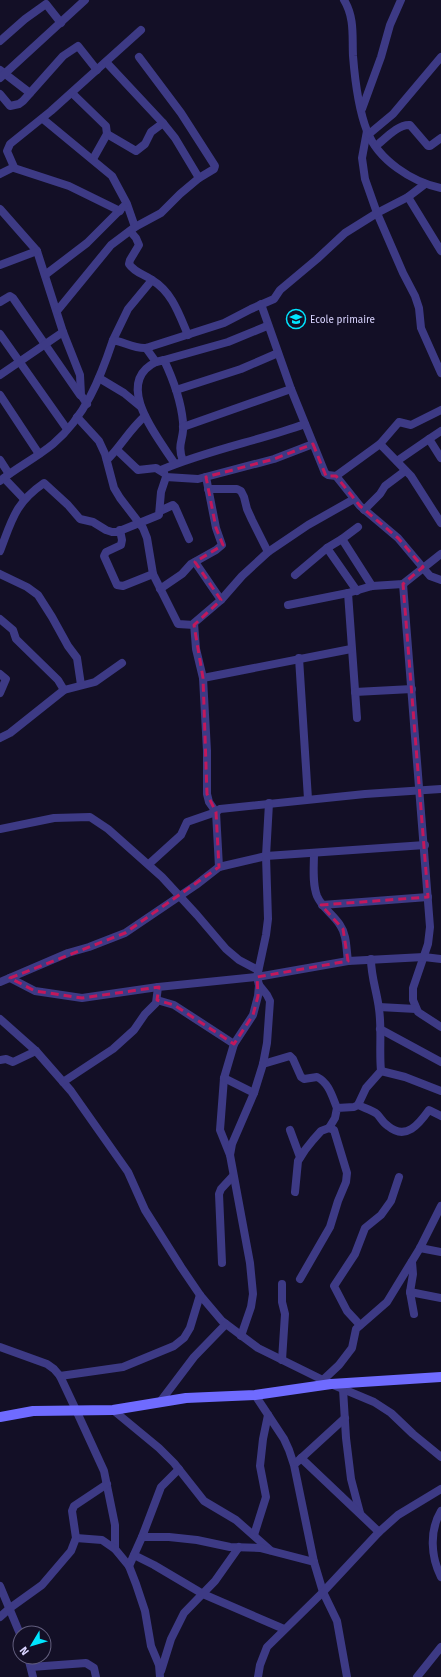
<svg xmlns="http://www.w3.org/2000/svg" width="441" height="1677" font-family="'Fira Sans',sans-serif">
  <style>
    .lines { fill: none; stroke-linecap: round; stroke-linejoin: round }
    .street { stroke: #3d3a85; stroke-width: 8 }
    .secondary { stroke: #6f6bff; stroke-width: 10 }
    .marked { fill: none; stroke: #c2185b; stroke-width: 3; stroke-dasharray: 8 5; stroke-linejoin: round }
    .labels { text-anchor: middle; stroke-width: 4; stroke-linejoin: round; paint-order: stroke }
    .poi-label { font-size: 10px; fill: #d9d4ff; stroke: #130f26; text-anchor: start }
  </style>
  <rect width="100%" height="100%" fill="#130f26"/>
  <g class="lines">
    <!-- street -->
    <g class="street">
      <path d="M 344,0 C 355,18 352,37 353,56 C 355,81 358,108 367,131 C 378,160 412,182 441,188"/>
      <path d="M 0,41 L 25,19 L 46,4 L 61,23"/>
      <path d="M 139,57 L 181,113 L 215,166 L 214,169 L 199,178"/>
      <path d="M 0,70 L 30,93"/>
      <path d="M 0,78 L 85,0"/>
      <path d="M 72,93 L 106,126 L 107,134 L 93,159"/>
      <path d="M 0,94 L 10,106 L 19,104 L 23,101 L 63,56 L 78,46 L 97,70"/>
      <path d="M 362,109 L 381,57 L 390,25 L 401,0"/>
      <path d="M 43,119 L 112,176 L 127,204 L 135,227"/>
      <path d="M 367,131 L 362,158 L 365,179 L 377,213 L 403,273 L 415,296 L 419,308 L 421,328 L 441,373"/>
      <path d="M 107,134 L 136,151 L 145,144 L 151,132 L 163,123"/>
      <path d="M 369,134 L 393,114 L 441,57"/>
      <path d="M 376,146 C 385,139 398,124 410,125 L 428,146 L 430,146 L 441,138"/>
      <path d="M 14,168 L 69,186 L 120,211"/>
      <path d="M 0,174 L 14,167 L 7,151 L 10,144 L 51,111 L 141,30"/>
      <path d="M 408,197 L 441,251"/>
      <path d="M 0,209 L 37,251 L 63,332 L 80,375 L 81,395 L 87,404"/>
      <path d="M 130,231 L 136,238 L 139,245 L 130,260 L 129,264 C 135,273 144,274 152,280 C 172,292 179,314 188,335"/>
      <path d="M 0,265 L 37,251"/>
      <path d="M 45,275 L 87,243 L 123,207"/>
      <path d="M 0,302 L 10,296 L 13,298 L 80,395"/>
      <path d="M 261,304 L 291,389 L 325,473 L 328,475 L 336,476 L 360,506 L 398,538 L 430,576 L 441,580"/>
      <path d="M 57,311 L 111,245 L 135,227 L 161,213 L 180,194 L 199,178 L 175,138 L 163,123 L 106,62"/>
      <path d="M 0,334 L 67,429"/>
      <path d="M 113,340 L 128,309 L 152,280"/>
      <path d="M 146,348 L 156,362 L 164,360 C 173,379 181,401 183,422 C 185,439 176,443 183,461"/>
      <path d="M 164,360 L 228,342 L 267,326"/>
      <path d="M 156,362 C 112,383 159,439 175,464"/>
      <path d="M 0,375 L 63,332"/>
      <path d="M 99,378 L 124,393 L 141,407"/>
      <path d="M 176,390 L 241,369 L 278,353"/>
      <path d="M 0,395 L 39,454"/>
      <path d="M 77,417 L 99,441 L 105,454 L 114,488 L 120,498 L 143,528 L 147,538 L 153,574 L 178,624 L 194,625"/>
      <path d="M 183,427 L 291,389"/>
      <path d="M 441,431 L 429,439 L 441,458"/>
      <path d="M 380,444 L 399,422 L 411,425 L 441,410"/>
      <path d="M 117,450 L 138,470 L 156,468 L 164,473"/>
      <path d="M 0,460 L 9,474"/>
      <path d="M 107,460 C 121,446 130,429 145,416"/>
      <path d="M 397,461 L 429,439"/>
      <path d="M 161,470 C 208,450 258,441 305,424"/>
      <path d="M 336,476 L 380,444 L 411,476 L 441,523"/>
      <path d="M 4,478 L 24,499"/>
      <path d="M 0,481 C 16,468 36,458 53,444 C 85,417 100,379 113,340 C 124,342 135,349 146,348 L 224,323 L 251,309 L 274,299 L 280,290 L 317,259 L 345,233 L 377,213 L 408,197 L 425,184"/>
      <path d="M 208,489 L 237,489 L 241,491 L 244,497 L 247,509 L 252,520 L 268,552"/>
      <path d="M 364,510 L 380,494 L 385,486 L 405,471"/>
      <path d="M 160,511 L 173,505 L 175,507 L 189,539"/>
      <path d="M 358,527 L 342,539 L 372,586"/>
      <path d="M 120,530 L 122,540 L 121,545 L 106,552 L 104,556 L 117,585 L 123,586 L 153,574"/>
      <path d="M 327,548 L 357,591"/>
      <path d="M 0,551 C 12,520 15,503 44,483 L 68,505 L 80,519 L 93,522 L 106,530 L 112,532 L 117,532 L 159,515 L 161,492 L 166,477 L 198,479 L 274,459 L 313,444"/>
      <path d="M 195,562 L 221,600"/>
      <path d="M 0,574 L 27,587 L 38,595 L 52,617 L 68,646 L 77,658 L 81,685"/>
      <path d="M 295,575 L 327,548 L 342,539"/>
      <path d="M 403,584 L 430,927 L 428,944 L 413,988 L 413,1000 L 418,1012 L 441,1027"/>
      <path d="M 160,589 L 182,574 L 191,564 L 216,550 L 222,545 L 216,528 L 206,477"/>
      <path d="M 348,593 L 357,718"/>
      <path d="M 288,605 L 348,593 L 372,586 L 403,584 L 441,554"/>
      <path d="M 0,619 L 13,630 L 16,639 L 58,680 L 64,690"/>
      <path d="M 299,658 L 308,799"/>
      <path d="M 0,674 L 6,679 L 0,693"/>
      <path d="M 203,678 L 351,649"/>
      <path d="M 355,692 L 412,689"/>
      <path d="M 0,738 L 10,733 L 64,690 L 95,682 L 122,663"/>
      <path d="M 0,829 L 54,818 L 90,817 L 108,829 L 162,877 L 197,915 L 226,949 L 239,960 L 258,970"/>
      <path d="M 314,853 C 314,866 312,883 317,896 C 322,908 333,914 340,925 C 347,935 346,948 348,961"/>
      <path d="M 149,864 L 181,835 L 187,822 L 216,812 L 220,809 L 365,794 L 441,789"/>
      <path d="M 219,867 L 216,812 L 209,802 L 207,794 L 207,751 L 203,678 L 196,649 L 194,623 L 221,600 L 242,576 L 268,552 L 308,525 L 354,499"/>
      <path d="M 322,905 L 428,897"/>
      <path d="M 10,978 L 35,991 L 82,998 L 158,987"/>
      <path d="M 0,982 L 68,953 L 89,947 L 125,933 L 196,885 L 219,867 L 266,856 L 425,845"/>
      <path d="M 157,1000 L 174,1005 L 234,1044 L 224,1078 L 220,1130 L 230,1155"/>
      <path d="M 379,1007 L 416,1009"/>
      <path d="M 0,1019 L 36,1051 L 71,1091 L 128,1172 L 145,1210 L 181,1267 L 200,1295 L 222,1321 L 258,1348 L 331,1384 L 374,1402 L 391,1413 L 413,1434 L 441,1457"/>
      <path d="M 380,1029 L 441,1062"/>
      <path d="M 234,1044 L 253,1015 L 258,996 L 259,985 L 257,977 L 266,935 L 268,919 L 266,856 L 269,803"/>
      <path d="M 0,1060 L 6,1059 L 13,1062 L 36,1051"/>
      <path d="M 263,1064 L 290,1056 L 293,1059 L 301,1077 L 304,1079 L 317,1077 C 329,1083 332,1096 337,1108"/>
      <path d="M 381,1071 L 405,1077 L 441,1091"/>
      <path d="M 224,1078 L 254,1093"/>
      <path d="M 63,1082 L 113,1049 L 134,1030 L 145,1014 L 156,1003 L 158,987 L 257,977 L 348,961 L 424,957 L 441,959"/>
      <path d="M 358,1105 C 364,1108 372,1110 377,1114 C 381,1118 383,1123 388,1126 C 406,1141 419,1124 429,1110 L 441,1116"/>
      <path d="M 290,1130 L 300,1157"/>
      <path d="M 295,1192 L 298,1161 L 305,1150 L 313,1140 L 321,1131 L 329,1128 L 335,1118 L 337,1108 L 354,1107 L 358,1105 L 366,1088 L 381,1071 C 379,1051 382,1029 379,1009 C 377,992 371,977 371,959"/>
      <path d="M 420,1248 L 441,1252"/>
      <path d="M 412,1262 L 413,1274 L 410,1292 L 414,1314"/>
      <path d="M 222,1263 L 219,1194 L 221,1189 L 233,1176"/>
      <path d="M 300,1279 L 330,1227 L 338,1201 L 346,1182 L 347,1173 L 334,1130 L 329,1128"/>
      <path d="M 282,1284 L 282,1302 L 285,1314 L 282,1360"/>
      <path d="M 410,1292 L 441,1298"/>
      <path d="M 360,1325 L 347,1311 L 334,1286 L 355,1254 L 365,1228 L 381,1215 L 391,1201 L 399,1177"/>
      <path d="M 241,1336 L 251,1307 L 253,1294 L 250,1263 L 230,1155 L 232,1144 L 254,1093 L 263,1064 L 267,1043 L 270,1001 L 267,995 L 259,985"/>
      <path d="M 0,1347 L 47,1364 L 54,1369 L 60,1376 L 76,1410 L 104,1471 L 115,1525 L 115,1549 L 129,1566 L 136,1584 L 145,1611 L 151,1646 L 159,1665 L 160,1677"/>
      <path d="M 60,1376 L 123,1367 L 174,1346 L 184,1338 L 190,1328 L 200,1295"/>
      <path d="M 323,1380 L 339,1365 L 352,1348 L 356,1329 L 387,1302 L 420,1248 L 441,1206"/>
      <path d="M 343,1389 L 346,1438 L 351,1479 L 360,1513"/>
      <path d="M 255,1395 L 284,1439 L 289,1450 L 294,1465 L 314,1562 L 323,1592 L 337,1621 L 347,1677"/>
      <path d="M 160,1402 L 194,1357 L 226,1324"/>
      <path d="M 113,1410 L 159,1448 L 174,1463 L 204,1501 L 236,1520 L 270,1550"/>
      <path d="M 301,1458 L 379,1532 L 398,1515 L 441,1489"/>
      <path d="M 297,1462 L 345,1418"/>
      <path d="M 441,1511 C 429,1531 431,1557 441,1577"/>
      <path d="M 254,1535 L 266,1497 L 260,1466 L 263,1439 L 268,1415"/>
      <path d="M 142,1537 L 161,1487 L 179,1469"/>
      <path d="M 76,1538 L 102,1540 L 115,1549"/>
      <path d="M 134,1555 L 154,1565 L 203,1594 L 284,1629"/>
      <path d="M 129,1566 L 142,1537 L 169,1537 L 197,1540 L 230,1547 L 260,1548 L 314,1562"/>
      <path d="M 0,1586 L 20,1634"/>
      <path d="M 0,1617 L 10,1608 L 42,1585 L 71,1551 L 76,1538 L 72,1511 L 74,1506 L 107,1484"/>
      <path d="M 28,1657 L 33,1677"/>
      <path d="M 31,1667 L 86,1663 L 94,1668 L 96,1677"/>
      <path d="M 161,1671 L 171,1639 L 184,1613 L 215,1581 L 239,1547"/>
      <path d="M 258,1677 L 260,1665 L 267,1647 L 323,1592 L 379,1532"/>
      <path d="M 417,1677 L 441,1647"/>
    </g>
    <!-- secondary -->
    <path class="secondary" d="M 0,1417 L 33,1411 L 113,1410 L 186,1398 L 255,1395 L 331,1384 L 441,1377"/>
  </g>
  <!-- marked area -->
  <path class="marked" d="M 313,444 L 326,476 L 336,476 L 360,506 L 398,538 L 423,567 L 403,584 L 428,897 L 321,905 L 343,929 L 348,961 L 257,977 L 258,996 L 253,1015 L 234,1044 L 174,1005 L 157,1000 L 159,987 L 82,998 L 35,991 L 10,978 L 125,933 L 219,867 L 216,812 L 207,794 L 203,678 L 194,625 L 221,600 L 195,562 L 223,545 L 216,528 L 206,477 L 274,459 Z"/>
  <!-- icons -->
  <defs>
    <symbol id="school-ring" viewBox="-11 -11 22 22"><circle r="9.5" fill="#130f26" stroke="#00e5ff" stroke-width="1.5"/><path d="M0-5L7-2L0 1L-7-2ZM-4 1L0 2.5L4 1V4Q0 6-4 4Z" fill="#00e5ff"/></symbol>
  </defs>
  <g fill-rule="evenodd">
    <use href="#school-ring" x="285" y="308" width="22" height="22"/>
  </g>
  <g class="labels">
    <!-- poi labels -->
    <g class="poi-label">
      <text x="310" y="323">Ecole primaire</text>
    </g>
  </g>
  <!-- north arrow -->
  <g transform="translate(32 1645) rotate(232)"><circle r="19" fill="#130f26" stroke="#625e7d"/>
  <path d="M0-3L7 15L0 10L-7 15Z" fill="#00e5ff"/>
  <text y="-6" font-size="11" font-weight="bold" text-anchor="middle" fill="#d9d4ff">N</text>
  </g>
</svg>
